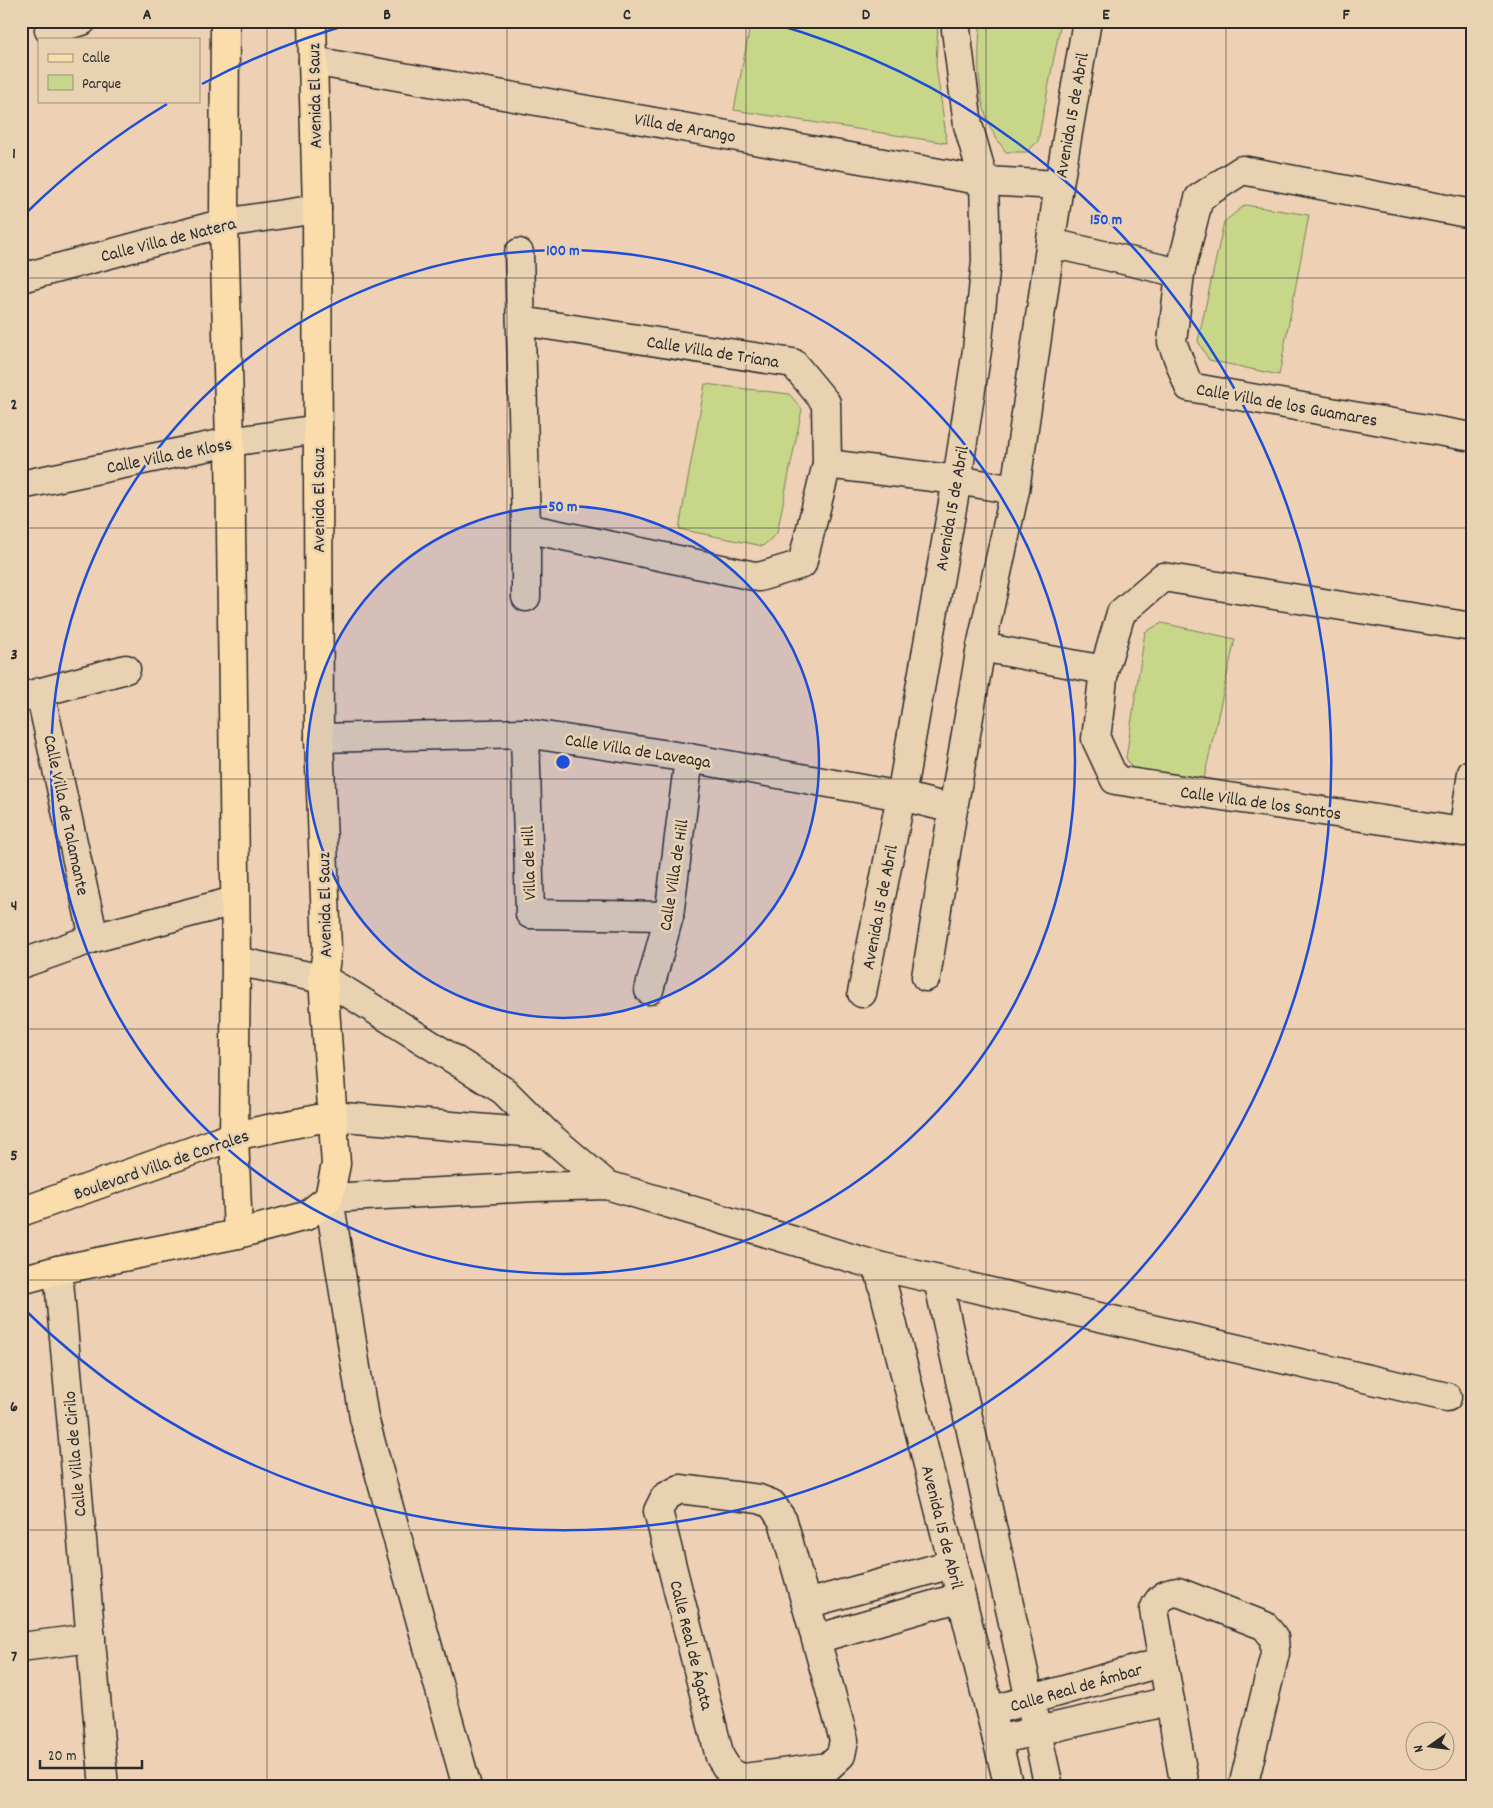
<svg xmlns="http://www.w3.org/2000/svg" width="1493" height="1808" font-family="Dekko,sans-serif">
  <style>
    .green { fill: #c8d68a; stroke: #7a805a }
    .lines { fill: none; stroke-linecap: round; stroke-linejoin: round }
    .street-casing { stroke: #2b2b2b; stroke-width: 31 }
    .secondary-casing { stroke: #2b2b2b; stroke-width: 31 }
    .primary-casing { stroke: #2b2b2b; stroke-width: 31 }
    .street { stroke: #e9d2b2; stroke-width: 28 }
    .secondary { stroke: #e9d2b2; stroke-width: 28 }
    .primary { stroke: #fbddab; stroke-width: 28 }
    .grid { fill: none; stroke: #2b2b2b; stroke-width: 1; stroke-opacity: 0.55 }
    .ring { fill: none; stroke: #1d4ed8; stroke-width: 2.5 }
    .labels { text-anchor: middle; stroke-width: 5; stroke-linejoin: round; paint-order: stroke }
    .street-label { font-size: 18px; fill: #2b2b2b; stroke: #e9d2b2 }
    .centre { fill: #1d4ed8; stroke: #e9d2b2; stroke-width: 2.5 }
    .ring-label { font-size: 15px; text-anchor: middle; font-weight: bold; fill: #1d4ed8; stroke: #e9d2b2; stroke-width: 5; stroke-linejoin: round; paint-order: stroke }
    .neatline { fill: none; stroke: #2b2b2b; stroke-width: 2 }
    .grid-label { font-size: 16px; text-anchor: middle; font-weight: bold; fill: #2b2b2b }
  </style>
  <rect width="100%" height="100%" fill="#eed0b4"/>
  <filter id="ink" filterUnits="userSpaceOnUse"><feTurbulence type="fractalNoise" baseFrequency=".02" numOctaves="2"/><feDisplacementMap in="SourceGraphic" scale="10" xChannelSelector="R" yChannelSelector="G"/><feConvolveMatrix kernelMatrix="1 2 1 2 8 2 1 2 1" color-interpolation-filters="sRGB"/></filter>
  <g filter="url(#ink)">
    <!-- green -->
    <g class="green">
      <path d="M 751,21 L 938,21 L 936,65 L 947,143 L 734,110 Z"/>
      <path d="M 981,21 L 1061,21 L 1038,141 L 1027,152 L 1006,152 C 1001,145 995,137 991,129 C 977,98 977,54 981,21 Z"/>
      <path d="M 1245,205 L 1309,215 L 1279,375 L 1209,360 L 1198,341 L 1224,222 Z"/>
      <path d="M 705,384 L 789,394 L 802,409 L 777,533 L 763,546 L 679,529 Z"/>
      <path d="M 1162,623 L 1235,639 L 1203,783 L 1135,773 L 1126,758 L 1145,632 Z"/>
    </g>
    <g class="lines">
      <defs>
        <g id="street">
          <path d="M 49,30 L 82,21"/>
          <path d="M 313,61 L 984,181 L 1059,185"/>
          <path d="M 1472,214 L 1242,170 L 1199,198 L 1180,273 L 1172,342 L 1189,387 L 1472,437"/>
          <path d="M 1051,243 L 1180,273"/>
          <path d="M 519,253 L 526,528 L 526,597"/>
          <path d="M 21,278 L 224,223 L 317,209"/>
          <path d="M 521,321 L 793,363 L 826,403 L 827,464 L 802,564 L 759,577 L 526,528"/>
          <path d="M 827,464 L 957,480 L 1015,490"/>
          <path d="M 21,485 L 230,442 L 318,429"/>
          <path d="M 1472,627 L 1163,577 L 1121,613 L 1104,670 L 1096,739 L 1115,780 L 1463,832 L 1472,773"/>
          <path d="M 981,647 L 1104,670"/>
          <path d="M 40,692 L 94,938"/>
          <path d="M 23,697 L 126,669"/>
          <path d="M 525,733 L 530,914 L 669,916"/>
          <path d="M 319,738 L 525,733 L 689,758 L 901,796 L 953,809"/>
          <path d="M 236,961 L 323,979"/>
          <path d="M 21,964 L 94,938 L 234,901"/>
          <path d="M 649,990 L 669,916 L 689,758"/>
          <path d="M 332,1116 L 547,1134 L 607,1185"/>
          <path d="M 878,1266 L 1009,1787"/>
          <path d="M 58,1270 L 104,1787"/>
          <path d="M 938,1280 L 1049,1787"/>
          <path d="M 680,1489 L 759,1499 L 772,1504 L 783,1521 L 844,1740 L 841,1755 L 828,1767 L 743,1778 L 730,1773 L 720,1757 L 658,1511 L 665,1497 Z"/>
          <path d="M 806,1604 L 952,1564"/>
          <path d="M 816,1639 L 961,1597"/>
          <path d="M 21,1647 L 91,1638"/>
          <path d="M 990,1711 L 1163,1662"/>
          <path d="M 997,1740 L 1170,1701"/>
          <path d="M 467,1787 L 364,1418 L 329,1198 L 535,1187 L 607,1185 L 878,1266 L 1447,1397"/>
          <path d="M 1185,1787 L 1154,1610 C 1158,1598 1166,1593 1178,1592 L 1265,1626 L 1274,1638 L 1275,1653 L 1243,1787"/>
        </g>
        <g id="secondary">
          <path d="M 926,977 L 953,809 L 981,647 L 1015,490 L 1059,185 L 1087,21"/>
          <path d="M 323,979 L 350,994 L 504,1091 L 547,1134"/>
          <path d="M 862,993 L 901,796 L 957,480 L 977,350 L 986,261 L 984,181 L 968,125 L 956,30 L 957,21"/>
        </g>
        <g id="primary">
          <path d="M 225,21 L 224,223 L 230,442 L 236,961 L 234,1136 L 238,1234"/>
          <path d="M 21,1212 L 234,1136 L 332,1116"/>
          <path d="M 21,1280 L 58,1270 L 238,1234 L 306,1216 L 329,1198 L 336,1164 L 323,979 L 327,950 L 319,738 L 317,209 L 312,21"/>
        </g>
      </defs>
      <!-- street casing -->
      <use href="#street" class="street-casing"/>
      <!-- secondary casing -->
      <use href="#secondary" class="secondary-casing"/>
      <!-- primary casing -->
      <use href="#primary" class="primary-casing"/>
      <!-- street -->
      <use href="#street" class="street"/>
      <!-- secondary -->
      <use href="#secondary" class="secondary"/>
      <!-- primary -->
      <use href="#primary" class="primary"/>
    </g>
  </g>
  <!-- grid -->
  <path class="grid" d="M 267,21 L 267,1787M 507,21 L 507,1787M 746,21 L 746,1787M 986,21 L 986,1787M 1226,21 L 1226,1787M 21,278 L 1472,278M 21,528 L 1472,528M 21,779 L 1472,779M 21,1029 L 1472,1029M 21,1280 L 1472,1280M 21,1530 L 1472,1530"/>
  <!-- distance rings -->
  <circle cx="563" cy="762" r="256" fill="#1d4ed8" fill-opacity=".12"/>
  <g class="ring">
    <circle cx="563" cy="762" r="256"/>
    <circle cx="563" cy="762" r="512"/>
    <path d="M25 214A768 768 0 0 1 167 104M202 84A768 768 0 0 1 358 22M768 22A768 768 0 1 1 25 1310"/>
  </g>
  <g class="labels">
    <!-- street labels -->
    <g class="street-label">
      <text transform="translate(314 96) rotate(-91)" y="6">Avenida El Sauz</text>
      <text transform="translate(1071 115) rotate(-80)" y="6">Avenida 15 de Abril</text>
      <text transform="translate(685 127) rotate(10)" y="6">Villa de Arango</text>
      <text transform="translate(168 239) rotate(-14)" y="6">Calle Villa de Natera</text>
      <text transform="translate(713 351) rotate(9)" y="6">Calle Villa de Triana</text>
      <text transform="translate(1287 404) rotate(10)" y="6">Calle Villa de los Guamares</text>
      <text transform="translate(169 455) rotate(-11)" y="6">Calle Villa de Kloss</text>
      <text transform="translate(318 500) rotate(-90)" y="6">Avenida El Sauz</text>
      <text transform="translate(951 508) rotate(-80)" y="6">Avenida 15 de Abril</text>
      <text transform="translate(638 750) rotate(9)" y="6">Calle Villa de Laveaga</text>
      <text transform="translate(1261 802) rotate(8)" y="6">Calle Villa de los Santos</text>
      <text transform="translate(67 815) rotate(78)" y="6">Calle Villa de Talamante</text>
      <text transform="translate(528 863) rotate(-92)" y="6">Villa de Hill</text>
      <text transform="translate(673 875) rotate(-81)" y="6">Calle Villa de Hill</text>
      <text transform="translate(324 905) rotate(-91)" y="6">Avenida El Sauz</text>
      <text transform="translate(879 907) rotate(-79)" y="6">Avenida 15 de Abril</text>
      <text transform="translate(161 1164) rotate(-19)" y="6">Boulevard Villa de Corrales</text>
      <text transform="translate(74 1454) rotate(-95)" y="6">Calle Villa de Cirilo</text>
      <text transform="translate(943 1527) rotate(76)" y="6">Avenida 15 de Abril</text>
      <text transform="translate(692 1645) rotate(76)" y="6">Calle Real de Ágata</text>
      <text transform="translate(1076 1687) rotate(-16)" y="6">Calle Real de Ámbar</text>
    </g>
  </g>
  <circle cx="563" cy="762" r="8" class="centre"/>
  <g class="ring-label">
    <text x="1106" y="224">150 m</text>
    <text x="563" y="255">100 m</text>
    <text x="563" y="511">50 m</text>
  </g>
  <!-- margin -->
  <rect width="1493" height="1808" fill="none" stroke="#e9d2b2" stroke-width="55"/>
  <!-- legend -->
  <rect x="38" y="38" width="162" height="65" fill="#e9d2b2" stroke="#9d8f7c"/>
  <rect x="48" y="54" width="25" height="8" fill="#fbddab" stroke="#9d8f7c"/>
  <text x="82" y="62" font-size="15" fill="#2b2b2b">Calle</text>
  <rect x="48" y="75" width="25" height="15" fill="#c8d68a" stroke="#9d8f7c"/>
  <text x="82" y="88" font-size="15" fill="#2b2b2b">Parque</text>
  <!-- north arrow -->
  <g transform="translate(1430 1746) rotate(256)"><circle r="24" fill="#e9d2b2" stroke="#9d8f7c"/>
  <path d="M0-4L9 19L0 12L-9 19Z" fill="#2b2b2b"/>
  <text y="-8" font-size="14" font-weight="bold" text-anchor="middle" fill="#2b2b2b">N</text>
  </g>
  <!-- scale -->
  <path d="M40 1760v8h102v-8" fill="none" stroke="#2b2b2b" stroke-width="2.5"/>
  <text x="48" y="1760" font-size="15" fill="#2b2b2b" stroke="#e9d2b2" stroke-width="4" paint-order="stroke">20 m</text>
  <rect x="28" y="28" width="1438" height="1752" class="neatline"/>
  <g class="grid-label">
    <text x="147" y="19">A</text>
    <text x="387" y="19">B</text>
    <text x="627" y="19">C</text>
    <text x="866" y="19">D</text>
    <text x="1106" y="19">E</text>
    <text x="1346" y="19">F</text>
    <text x="14" y="158">1</text>
    <text x="14" y="409">2</text>
    <text x="14" y="659">3</text>
    <text x="14" y="910">4</text>
    <text x="14" y="1160">5</text>
    <text x="14" y="1411">6</text>
    <text x="14" y="1661">7</text>
  </g>
</svg>
